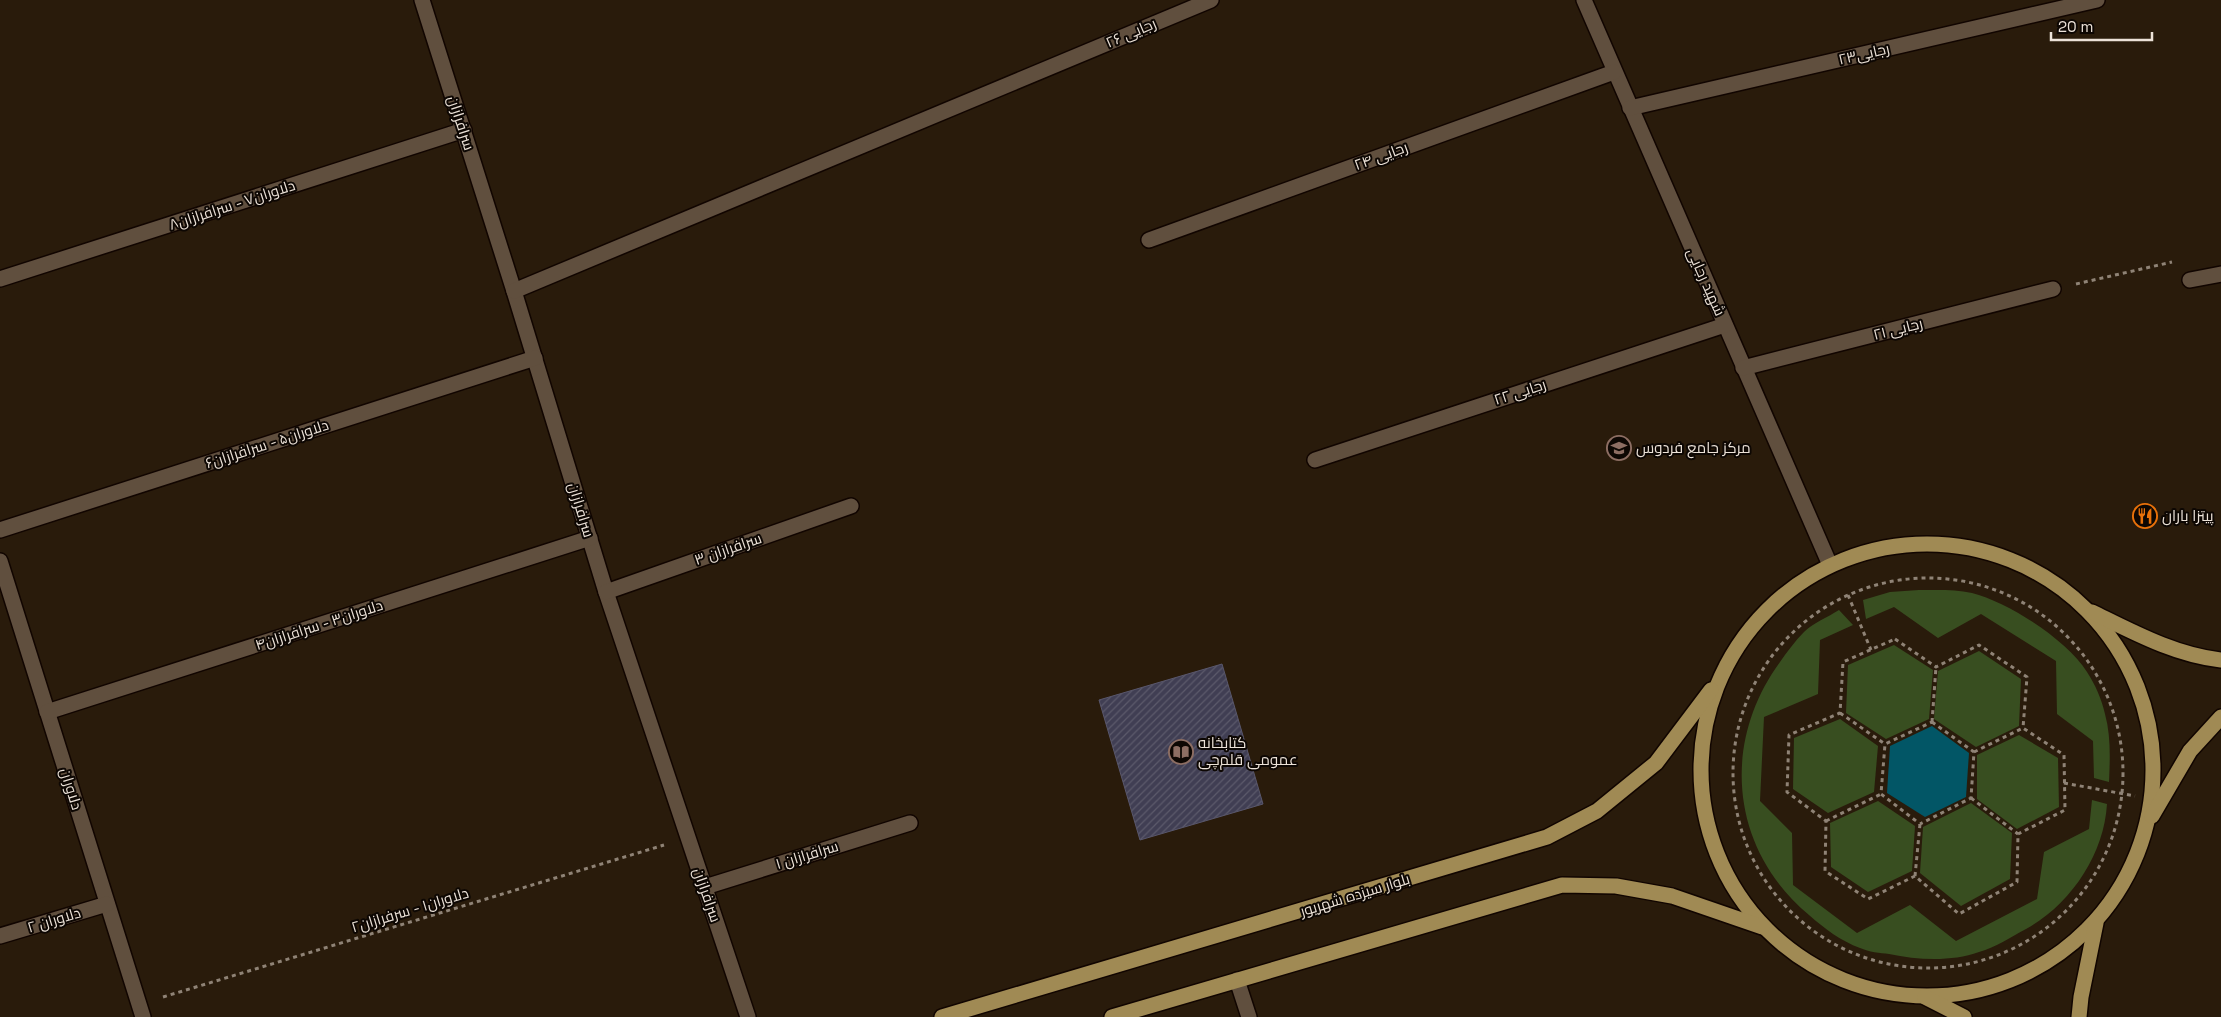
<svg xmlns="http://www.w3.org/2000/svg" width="2221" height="1017" font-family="'Space Grotesk',Cairo,sans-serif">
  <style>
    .green { fill: #384e20 }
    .water { fill: #025666 }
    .building { fill: url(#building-hatch); stroke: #59576c }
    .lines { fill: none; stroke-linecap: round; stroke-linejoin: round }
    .minor-casing { stroke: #110500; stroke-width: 18 }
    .major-casing { stroke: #110500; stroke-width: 18 }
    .path { stroke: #8f8376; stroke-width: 3; stroke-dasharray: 4 4; stroke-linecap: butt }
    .minor { stroke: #604f3e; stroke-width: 15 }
    .major { stroke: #a08a54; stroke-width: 15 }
    .labels { text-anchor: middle; stroke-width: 4; stroke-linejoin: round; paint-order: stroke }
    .street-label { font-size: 15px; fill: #ece2d8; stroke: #0d0703 }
    .poi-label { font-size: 15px; fill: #ece2d8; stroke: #0d0703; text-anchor: start }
  </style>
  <defs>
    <pattern id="building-hatch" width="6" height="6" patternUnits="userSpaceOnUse" patternTransform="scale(1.25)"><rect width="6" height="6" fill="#403e53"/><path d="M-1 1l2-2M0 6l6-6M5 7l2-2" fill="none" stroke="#5c5a6b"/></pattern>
  </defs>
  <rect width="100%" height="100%" fill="#291b0b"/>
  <!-- green -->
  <g class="green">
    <path d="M 1919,590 C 1936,590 1955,589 1972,593 C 2008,602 2067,640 2087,672 C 2095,684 2102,700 2105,714 C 2111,736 2110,759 2109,782 L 2094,778 L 2093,741 L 2057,714 L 2056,661 L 1981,614 L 1938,638 L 1894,607 L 1866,619 L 1863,600 L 1890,592 Z"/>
    <path d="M 1839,610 L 1853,625 L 1820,640 L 1818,694 L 1764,717 L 1760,801 L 1792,833 L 1793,885 L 1857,933 L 1910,905 L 1956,941 L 2037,899 L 2044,852 L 2089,829 L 2092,800 L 2107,804 C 2104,855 2070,905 2026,929 C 2011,937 1996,947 1979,952 C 1951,962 1918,960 1889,954 C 1880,953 1869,952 1860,948 C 1841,941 1825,929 1809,915 C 1731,850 1720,744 1780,662 C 1787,652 1795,641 1804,632 C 1813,623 1828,617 1839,610 Z"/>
    <path d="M 1894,645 L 1933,670 L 1929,719 L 1886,739 L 1846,713 L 1848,665 Z"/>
    <path d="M 1979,651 L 2021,679 L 2019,726 L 1976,747 L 1934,719 L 1938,671 Z"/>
    <path d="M 1840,719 L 1878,746 L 1874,792 L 1828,813 L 1793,789 L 1794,738 Z"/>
    <path d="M 2019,735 L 2058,758 L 2059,807 L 2017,829 L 1977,799 L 1977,755 Z"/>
    <path d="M 1878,801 L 1915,826 L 1912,871 L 1868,892 L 1831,867 L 1830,823 Z"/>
    <path d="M 1971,803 L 2012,833 L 2010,879 L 1961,906 L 1920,873 L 1923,827 Z"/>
  </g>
  <!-- water -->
  <path class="water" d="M 1932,726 L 1969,753 L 1966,797 L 1925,817 L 1887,793 L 1890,746 Z"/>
  <!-- building -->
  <path class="building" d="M 1222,664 L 1263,804 L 1140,840 L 1099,700 Z"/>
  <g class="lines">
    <defs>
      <g id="minor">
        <path d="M 422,0 L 514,291 L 606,592 L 748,1017"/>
        <path d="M 1584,0 L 1830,565"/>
        <path d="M 1630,108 L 2097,0"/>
        <path d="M 1149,240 L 1614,72"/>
        <path d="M 0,279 L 464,130"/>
        <path d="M 2190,280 L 2221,274"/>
        <path d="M 514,291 L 1211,0"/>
        <path d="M 1743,368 L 2053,289"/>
        <path d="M 1315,460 L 1725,325"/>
        <path d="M 0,530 L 535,358"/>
        <path d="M 0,561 L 143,1017"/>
        <path d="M 606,592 L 851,506"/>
        <path d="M 47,712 L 590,538"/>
        <path d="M 705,887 L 910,823"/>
        <path d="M 0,936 L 107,904"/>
        <path d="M 1237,980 L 1249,1017"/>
      </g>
      <g id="major">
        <circle cx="1927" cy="770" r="226"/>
        <path d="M 2092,612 C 2133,632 2175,655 2221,660"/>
        <path d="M 2152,816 L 2190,751 L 2221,717"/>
        <path d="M 1925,997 L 1964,1017"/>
        <path d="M 942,1017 L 1547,837 L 1597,811 L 1656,763 L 1711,690"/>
        <path d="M 1112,1017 L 1562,885 L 1616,886 L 1672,896 L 1762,927"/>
        <path d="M 2079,1017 L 2081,997 L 2096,923"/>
      </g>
    </defs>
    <!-- minor casing -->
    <use href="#minor" class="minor-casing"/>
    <!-- major casing -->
    <use href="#major" class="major-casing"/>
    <!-- path -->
    <g class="path">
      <path d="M 2076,284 L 2172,262"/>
      <circle cx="1928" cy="773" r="195"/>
      <path d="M 1848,595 L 1871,650"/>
      <path d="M 1895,639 L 1936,667 L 1979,645 L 2027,677 L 2023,728 L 2064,755 L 2065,810 L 2018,834 L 2017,882 L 1959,914 L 1915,876 L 1868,899 L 1825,871 L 1826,821 L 1787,792 L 1789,735 L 1840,713 L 1843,662 Z"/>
      <path d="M 1840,713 L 1885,744"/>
      <path d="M 1932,722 L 1974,752 L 1971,798 L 1920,824 L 1881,794 L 1885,744 Z"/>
      <path d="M 1932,722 L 1936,667"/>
      <path d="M 1974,752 L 2023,728"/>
      <path d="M 2064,783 L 2135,796"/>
      <path d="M 1971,798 L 2018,834"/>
      <path d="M 1826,821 L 1881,794"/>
      <path d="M 1915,876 L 1920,824"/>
      <path d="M 163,997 L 664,845"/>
    </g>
    <!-- minor -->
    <use href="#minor" class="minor"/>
    <!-- major -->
    <use href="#major" class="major"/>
  </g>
  <!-- icons -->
  <defs>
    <symbol id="school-ring" viewBox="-11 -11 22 22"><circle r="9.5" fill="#0d0703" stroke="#8d6e63" stroke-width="1.5"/><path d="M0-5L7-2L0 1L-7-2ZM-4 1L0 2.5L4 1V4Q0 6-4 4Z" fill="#8d6e63"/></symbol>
    <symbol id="restaurant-ring" viewBox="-11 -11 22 22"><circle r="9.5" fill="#0d0703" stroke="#e8710a" stroke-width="1.5"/><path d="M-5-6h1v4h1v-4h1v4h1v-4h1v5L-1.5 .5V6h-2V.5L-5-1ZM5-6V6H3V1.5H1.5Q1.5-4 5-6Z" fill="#e8710a"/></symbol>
    <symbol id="library-ring" viewBox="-11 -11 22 22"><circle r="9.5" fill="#0d0703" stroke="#8d6e63" stroke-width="1.5"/><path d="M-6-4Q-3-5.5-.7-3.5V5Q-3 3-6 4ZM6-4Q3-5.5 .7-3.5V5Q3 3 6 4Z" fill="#8d6e63"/></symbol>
  </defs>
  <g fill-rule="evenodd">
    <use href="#school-ring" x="1605" y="434" width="28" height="28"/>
    <use href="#restaurant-ring" x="2131" y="502" width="28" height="28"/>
    <use href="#library-ring" x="1167" y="738" width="28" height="28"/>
  </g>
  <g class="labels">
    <!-- street labels -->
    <g class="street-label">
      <text transform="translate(1131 33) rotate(-23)" y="5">رجایی ۲۶</text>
      <text transform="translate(1864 54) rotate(-13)" y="5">رجایی۲۳</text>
      <text transform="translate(461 123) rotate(72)" y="5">سرافرازان</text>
      <text transform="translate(1381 156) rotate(-20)" y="5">رجایی ۲۴</text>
      <text transform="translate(232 205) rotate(-18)" y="5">دلاوران۷ - سرافرازان۸</text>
      <text transform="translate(1706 282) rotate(66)" y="5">شهید رجایی</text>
      <text transform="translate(1898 329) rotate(-14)" y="5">رجایی ۲۱</text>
      <text transform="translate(1520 392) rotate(-18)" y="5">رجایی ۲۲</text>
      <text transform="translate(267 444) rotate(-18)" y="5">دلاوران۵ - سرافرازان۶</text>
      <text transform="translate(581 510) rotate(73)" y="5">سرافرازان</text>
      <text transform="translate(728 549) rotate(-19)" y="5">سرافرازان ۳</text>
      <text transform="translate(319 625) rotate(-18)" y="5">دلاوران۳ - سرافرازان۴</text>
      <text transform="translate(71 789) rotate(73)" y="5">دلاوران</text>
      <text transform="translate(807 855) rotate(-17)" y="5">سرافرازان ۱</text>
      <text transform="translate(707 895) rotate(71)" y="5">سرافرازان</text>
      <text transform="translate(1355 895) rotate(-17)" y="5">بلوار سیزده شهریور</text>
      <text transform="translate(410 910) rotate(-17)" y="5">دلاوران۱ - سرفرازان۲</text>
      <text transform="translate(54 920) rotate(-17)" y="5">دلاوران ۲</text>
    </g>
    <!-- poi labels -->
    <g class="poi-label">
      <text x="1636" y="453">مرکز جامع فردوس</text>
      <text x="2162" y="521">پیتزا باران</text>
      <text x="1198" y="748">کتابخانه<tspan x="1198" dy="17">عمومی قلم‌چی</tspan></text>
    </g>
  </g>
  <!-- scale -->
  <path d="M2051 32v8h101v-8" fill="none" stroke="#ece2d8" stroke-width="2.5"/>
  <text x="2058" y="32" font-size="15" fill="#ece2d8" stroke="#0d0703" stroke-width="4" paint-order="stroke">20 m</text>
</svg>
